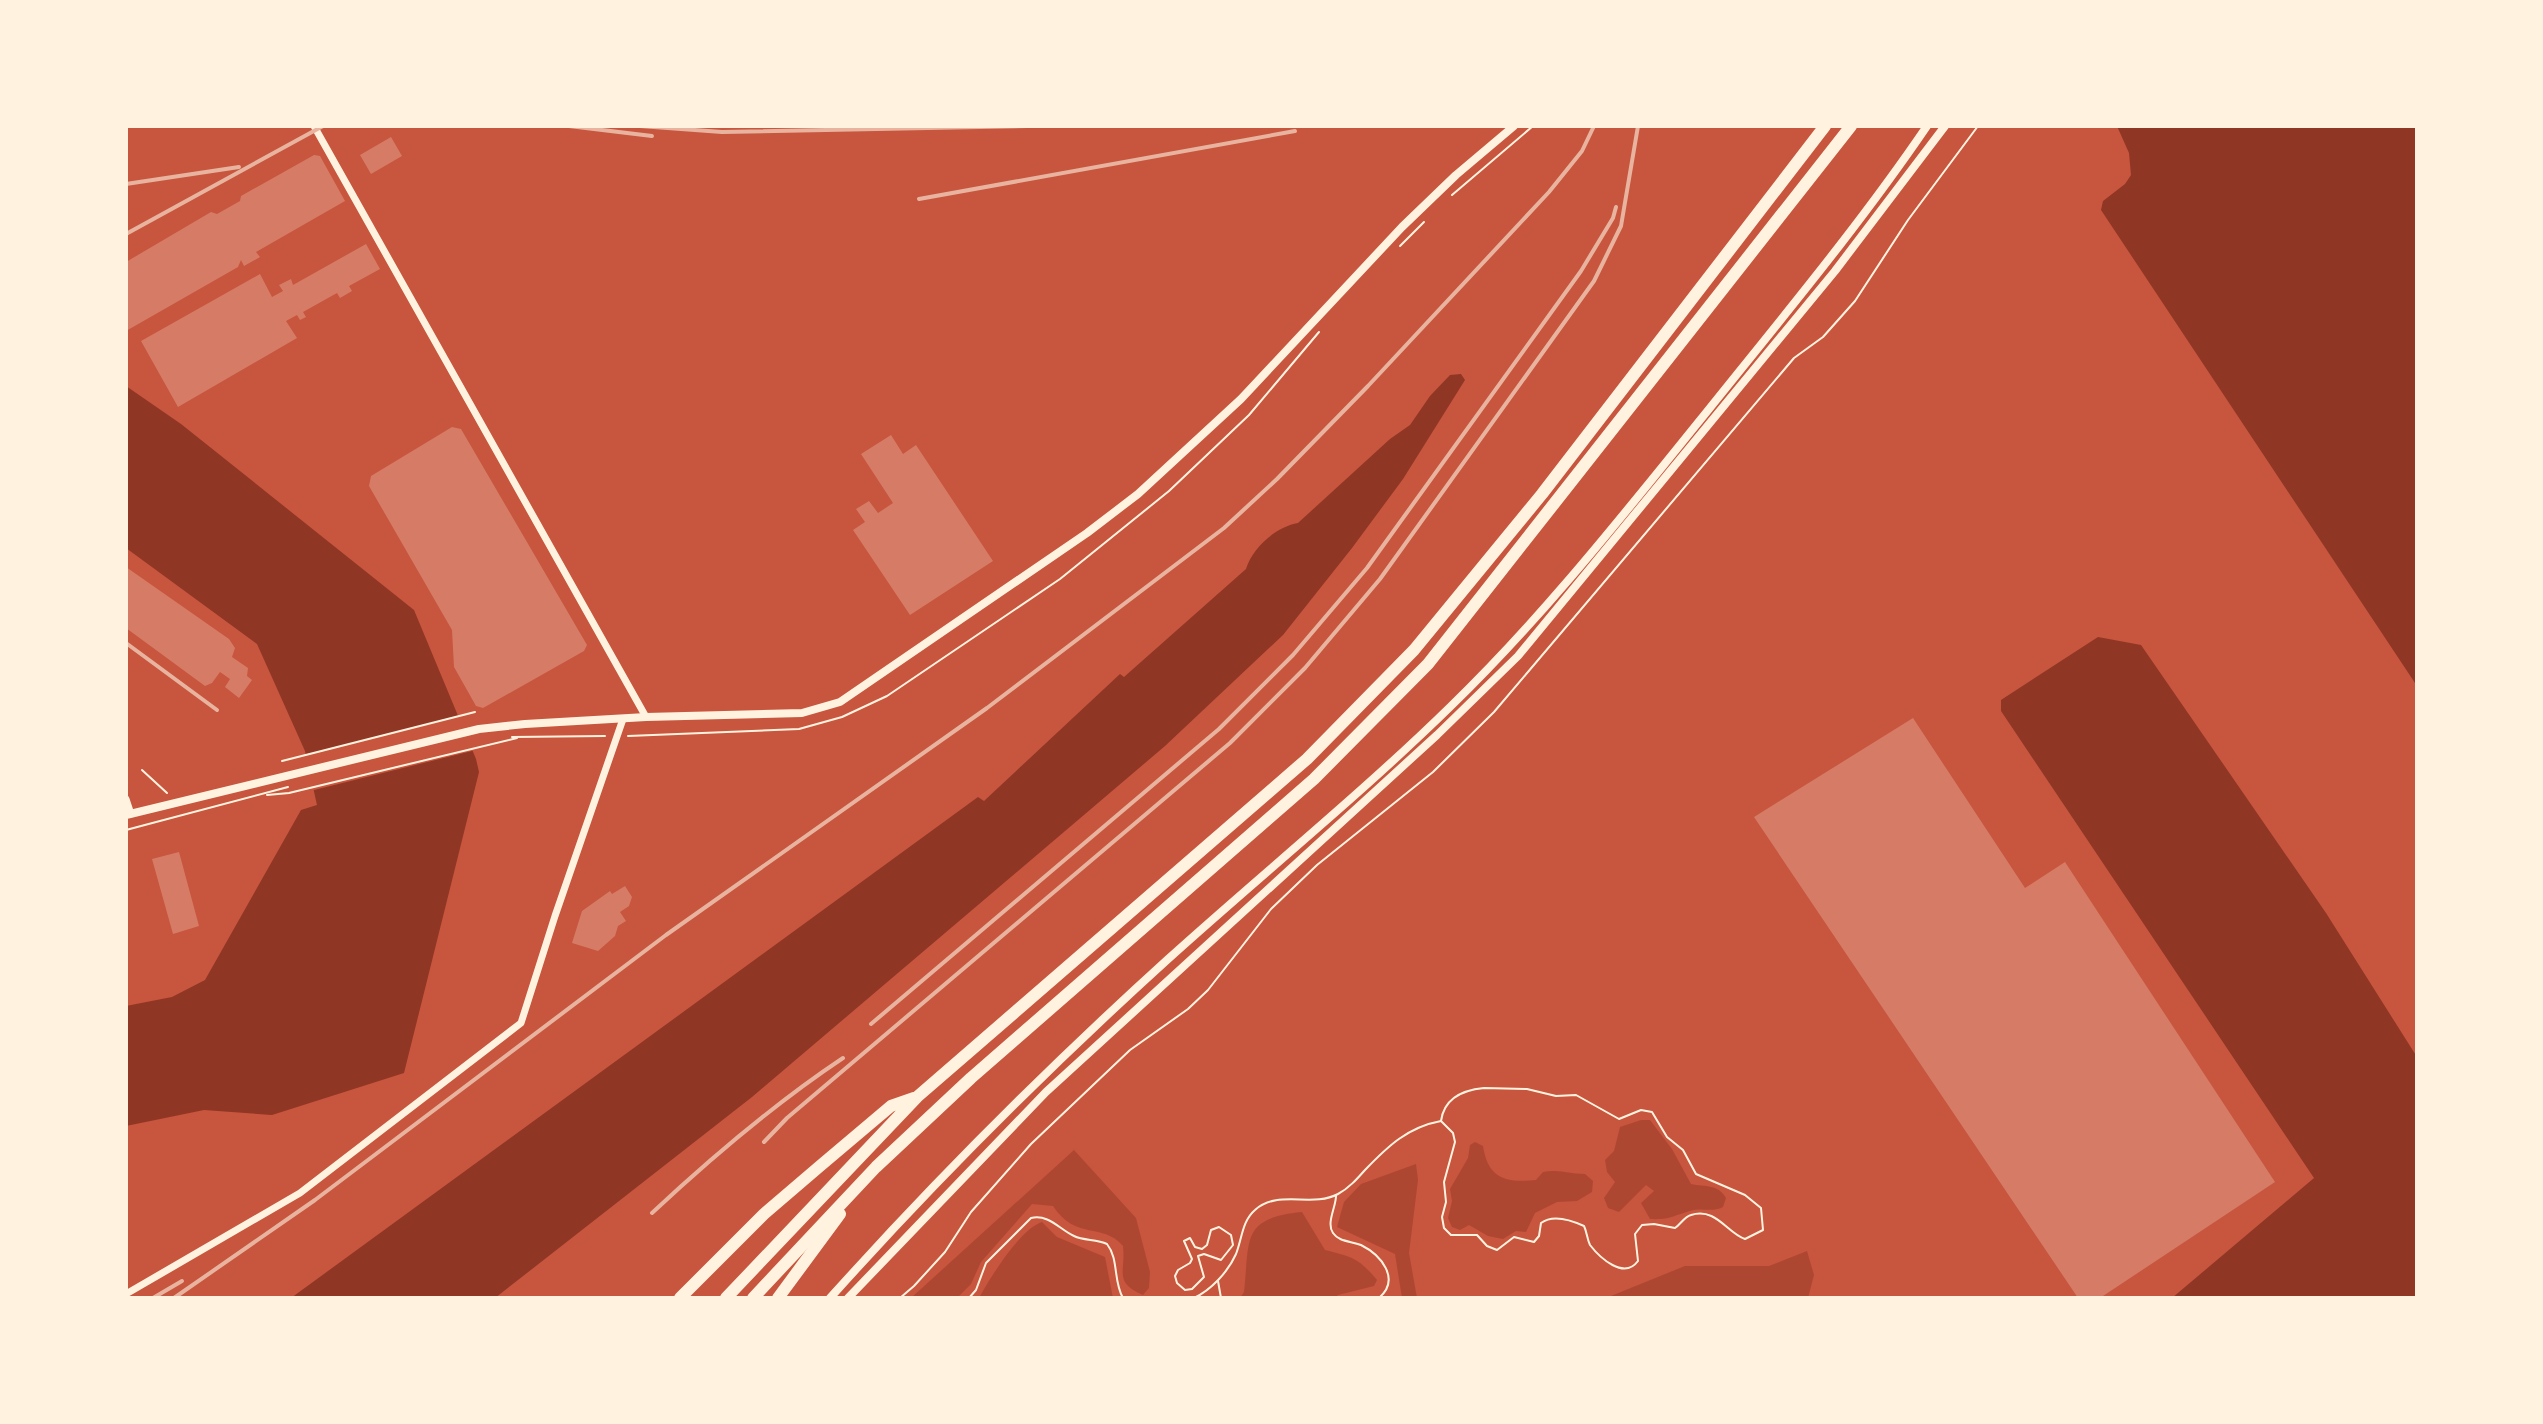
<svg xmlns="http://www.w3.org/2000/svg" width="2543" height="1424" font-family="'Nunito Sans',sans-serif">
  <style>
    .green { fill: #ae4732 }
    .water { fill: #8f3625 }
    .pier { fill: #c8553d }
    .building { fill: #d67c66 }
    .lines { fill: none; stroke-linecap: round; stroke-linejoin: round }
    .path { stroke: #fff3e0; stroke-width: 2 }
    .minor { stroke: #fff3e0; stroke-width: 7 }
    .tertiary { stroke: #fff3e0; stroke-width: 8 }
    .motorway { stroke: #fff3e0; stroke-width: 12 }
    .rail { stroke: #e9b49f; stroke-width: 4 }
  </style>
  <rect width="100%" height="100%" fill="#c8553d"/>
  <!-- green -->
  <g class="green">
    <path d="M 1641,1120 L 1650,1120 L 1672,1149 L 1691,1184 C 1706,1187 1718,1184 1726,1198 L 1723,1207 C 1711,1213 1702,1207 1690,1211 C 1672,1216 1670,1220 1650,1219 L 1641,1203 L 1654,1191 L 1646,1185 L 1619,1212 L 1608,1208 L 1604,1198 L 1615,1182 L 1607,1172 L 1605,1160 L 1614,1151 L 1620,1127 Z"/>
    <path d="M 1475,1142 L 1483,1146 C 1488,1179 1506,1183 1536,1180 L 1543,1172 C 1562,1169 1567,1174 1585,1174 L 1593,1181 L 1592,1192 L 1577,1201 L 1557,1202 L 1535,1213 L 1526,1232 L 1516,1231 L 1503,1239 L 1488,1236 L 1469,1225 L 1460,1230 L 1452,1227 L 1448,1218 L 1452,1201 L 1450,1189 L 1468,1158 L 1470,1145 Z"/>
    <path d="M 1074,1150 L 1136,1218 L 1150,1272 L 1149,1288 L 1143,1295 C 1113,1282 1126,1272 1123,1246 C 1103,1222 1076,1241 1053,1206 L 1032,1204 L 981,1262 L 971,1284 L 959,1296 L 911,1298 Z"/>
    <path d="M 1416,1164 L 1418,1180 L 1409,1253 L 1417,1298 L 1402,1298 L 1395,1254 L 1337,1227 L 1344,1202 L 1361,1184 Z"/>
    <path d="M 1302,1212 L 1325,1250 C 1352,1257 1359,1258 1377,1280 L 1374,1286 L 1338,1295 L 1335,1298 L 1240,1298 L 1244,1292 C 1250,1240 1240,1218 1302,1212 Z"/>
    <path d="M 1042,1222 L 1057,1237 L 1105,1257 L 1113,1298 L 979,1298 C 990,1278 1020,1229 1042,1222 Z"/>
    <path d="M 1807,1251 L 1814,1275 L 1808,1298 L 1606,1298 L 1685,1266 L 1769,1266 Z"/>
  </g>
  <!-- water -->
  <g class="water">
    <path d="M 2117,126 L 2417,126 L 2417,686 L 2101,210 L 2103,201 L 2125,184 L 2131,175 L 2129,153 Z"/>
    <path d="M 1450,375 L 1461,374 L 1465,380 L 1403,479 L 1352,548 L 1283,635 L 1165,746 L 752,1097 L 495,1298 L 291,1298 L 978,797 L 984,801 L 1120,674 L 1124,677 L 1246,569 C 1253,547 1276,527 1298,523 L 1390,439 L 1410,425 L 1430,396 Z"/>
    <path d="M 126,386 L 181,424 L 414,610 L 476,759 L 479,772 L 404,1073 L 272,1115 L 204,1110 L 126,1126 L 126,1006 L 172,997 L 205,980 L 301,810 L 317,805 L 305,751 L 257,644 L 126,548 Z"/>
    <path d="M 2098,637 L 2141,645 L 2326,913 L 2417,1057 L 2417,1298 L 2172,1298 L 2314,1178 L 2001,711 L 2001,700 Z"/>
  </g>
  <!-- pier -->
  <path class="pier" d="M 462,716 L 476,750 L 310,791 L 302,756 Z"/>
  <!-- building -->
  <g class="building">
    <path d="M 391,137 L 402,156 L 371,174 L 360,155 Z"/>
    <path d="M 314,155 L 320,156 L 345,201 L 256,252 L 260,257 L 244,266 L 241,260 L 238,267 L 126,331 L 126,262 L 211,212 L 217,214 L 240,201 L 241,196 Z"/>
    <path d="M 366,244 L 380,269 L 349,286 L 352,291 L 340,298 L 337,293 L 303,312 L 306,317 L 300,320 L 297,315 L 286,321 L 297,338 L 178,407 L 141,341 L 260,274 L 272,297 L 283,291 L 279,285 L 291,279 L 293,285 Z"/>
    <path d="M 452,427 L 461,429 L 587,645 L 584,651 L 483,708 L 476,706 L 454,667 L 452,630 L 369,486 L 371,476 Z"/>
    <path d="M 891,435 L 903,454 L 916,445 L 993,561 L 910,615 L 853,530 L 865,522 L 856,509 L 869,501 L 878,513 L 893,503 L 861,454 Z"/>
    <path d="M 126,567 L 229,639 L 235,648 L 232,657 L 248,668 L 247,676 L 252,680 L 239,698 L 225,687 L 230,679 L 220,672 L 212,683 L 205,686 L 126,628 Z"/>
    <path d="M 1913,718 L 2025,888 L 2065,862 L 2275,1182 L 2100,1298 L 2078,1298 L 1754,817 Z"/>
    <path d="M 179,852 L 199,926 L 173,934 L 152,859 Z"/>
    <path d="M 625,886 L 632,897 L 629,906 L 620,912 L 626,921 L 618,926 L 615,936 L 598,951 L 572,943 L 582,911 L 610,891 L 612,894 Z"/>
  </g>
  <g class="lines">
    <!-- path -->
    <g class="path">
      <path d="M 1452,195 L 1533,126"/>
      <path d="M 1400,246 L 1424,222"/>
      <path d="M 628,736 L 799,729 L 842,717 L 887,696 L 1060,579 L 1169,491 L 1249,415 L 1319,332"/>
      <path d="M 512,737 L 605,736"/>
      <path d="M 282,761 L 475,712"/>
      <path d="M 142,770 L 167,793"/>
      <path d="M 267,795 L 289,793 L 517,738"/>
      <path d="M 126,830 L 288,787"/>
      <path d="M 1484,1088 L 1527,1089 L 1556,1096 L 1576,1095 L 1619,1119 L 1641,1110 L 1652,1112 L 1667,1137 L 1683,1150 L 1696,1174 L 1745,1195 L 1761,1208 L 1763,1230 L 1745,1239 C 1727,1233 1716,1207 1691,1215 C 1684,1217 1681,1224 1675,1228 L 1654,1224 L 1642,1225 L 1635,1234 L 1638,1261 C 1624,1280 1600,1258 1590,1245 C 1587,1239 1587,1232 1584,1226 C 1571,1220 1553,1214 1541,1223 L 1539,1236 L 1534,1242 L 1514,1237 L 1497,1250 L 1487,1246 L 1477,1235 L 1451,1235 L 1444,1228 L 1442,1217 L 1446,1202 L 1444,1182 L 1455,1142 L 1453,1133 L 1441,1121 C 1444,1098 1463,1090 1484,1088 Z"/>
      <path d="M 1336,1196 C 1336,1207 1326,1223 1333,1233 C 1339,1242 1351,1241 1361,1245 C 1381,1255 1401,1279 1379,1298"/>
      <path d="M 1219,1227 L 1231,1235 L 1233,1245 L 1221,1260 L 1204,1254 L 1198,1256 L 1204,1277 L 1192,1289 L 1185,1290 L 1177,1283 L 1175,1276 L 1178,1270 L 1190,1263 L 1192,1259 L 1184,1241 L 1190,1238 L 1195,1247 L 1202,1249 L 1207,1245 L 1211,1230 Z"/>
      <path d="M 1218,1281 L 1221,1298"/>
      <path d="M 900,1298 L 914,1286 L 945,1252 L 971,1212 L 1031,1144 L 1130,1050 L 1188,1009 L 1208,990 L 1271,909 L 1317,865 L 1433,772 L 1494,712 L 1794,358 L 1823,337 L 1855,301 L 1908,220 L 1978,126"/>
      <path d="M 969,1298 L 976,1290 L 986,1263 L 1031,1218 C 1049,1214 1059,1229 1074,1236 C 1084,1241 1096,1239 1107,1244 C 1119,1259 1113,1281 1123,1298"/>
      <path d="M 1194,1298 C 1211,1290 1228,1272 1236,1254 C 1242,1239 1242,1221 1255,1210 C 1278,1189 1312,1208 1338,1194 C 1349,1188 1357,1179 1365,1170 C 1388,1146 1408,1127 1441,1121"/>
    </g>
    <!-- minor -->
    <g class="minor">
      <path d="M 314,126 L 646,717"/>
      <path d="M 126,799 L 131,814"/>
      <path d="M 126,1294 L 300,1193 L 521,1023 L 555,916 L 623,719"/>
    </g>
    <!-- tertiary -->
    <g class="tertiary">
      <path d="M 126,815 L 479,729 L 525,724 L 646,717 L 802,713 L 840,702 L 1087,533 L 1138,494 L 1241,399 L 1402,227 L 1456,175 L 1514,126"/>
      <path d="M 830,1298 C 936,1180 1049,1067 1167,960 C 1261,875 1360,795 1450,707 C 1543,617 1624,514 1705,414 C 1781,319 1859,226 1927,126"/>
      <path d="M 848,1298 L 1046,1092 L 1437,735 L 1518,656 L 1835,271 L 1945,126"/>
    </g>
    <!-- motorway -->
    <g class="motorway">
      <path d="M 680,1298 L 764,1214 L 820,1166 L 891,1106 L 914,1098"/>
      <path d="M 726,1298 L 917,1097 L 1307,759 L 1414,650 L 1542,494 L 1825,126"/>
      <path d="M 753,1298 L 876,1167 L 971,1078 L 1314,779 L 1428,664 L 1851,126"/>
      <path d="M 778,1298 L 840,1214"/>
    </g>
    <!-- rail -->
    <g class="rail">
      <path d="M 569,126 L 652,136"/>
      <path d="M 640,126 L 722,132 L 1027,126"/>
      <path d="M 126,184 L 239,167"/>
      <path d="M 919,199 L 1295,131"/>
      <path d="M 126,234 L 323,126"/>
      <path d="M 126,643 L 217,710"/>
      <path d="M 871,1024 L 1219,729 L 1293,655 L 1367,568 L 1581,271 L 1613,218 L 1616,207"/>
      <path d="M 764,1142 L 787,1118 L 1230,743 L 1305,668 L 1380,579 L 1594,281 L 1621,226 L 1638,126"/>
      <path d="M 652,1213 C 712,1157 774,1104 843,1058"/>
      <path d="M 153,1298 L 182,1281"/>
      <path d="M 174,1298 L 315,1200 L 666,935 L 987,708 L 1224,528 L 1277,479 L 1368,386 L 1549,192 L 1582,151 L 1594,126"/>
    </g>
  </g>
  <!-- border -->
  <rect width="2543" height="1424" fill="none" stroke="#fff3e0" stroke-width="256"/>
</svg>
